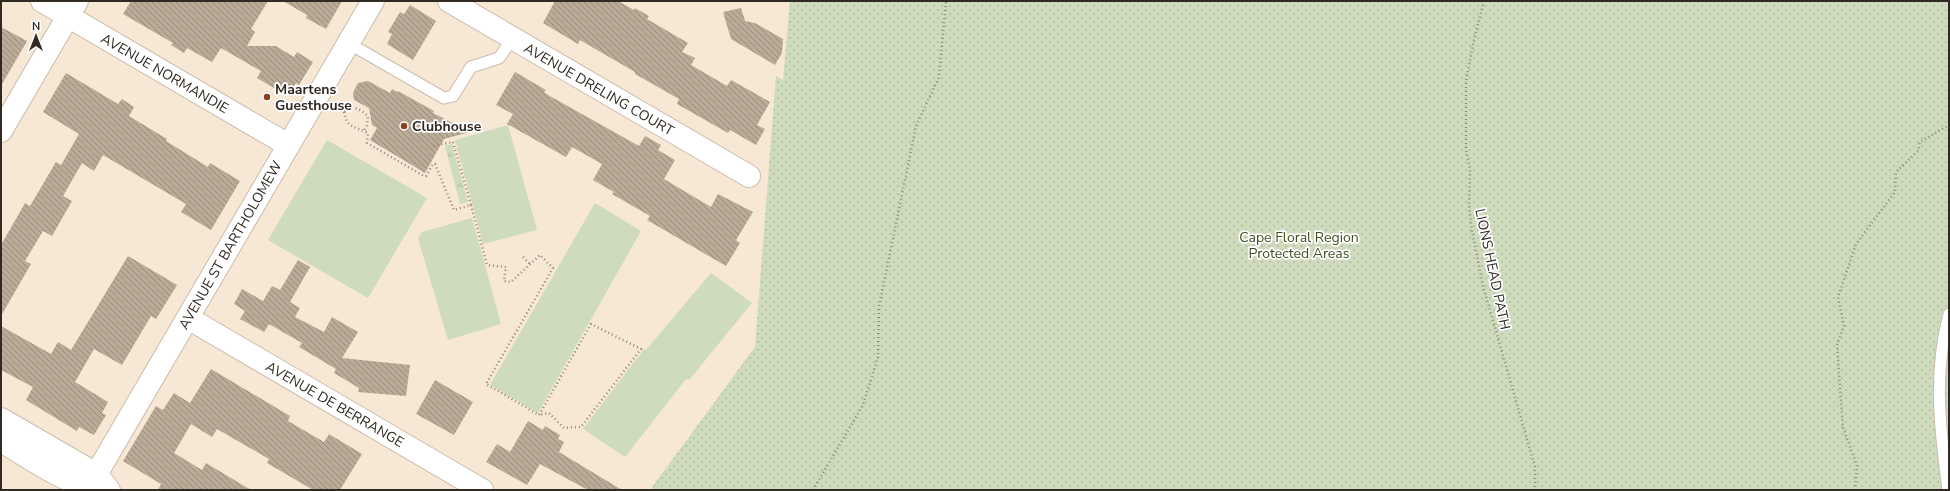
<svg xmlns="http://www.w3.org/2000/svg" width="1950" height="491" font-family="'Nunito Sans',sans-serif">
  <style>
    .grass { fill: url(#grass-tufts) }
    .park { fill: url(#park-dots) }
    .pitch { fill: #cedbbd }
    .building { fill: url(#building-back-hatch) }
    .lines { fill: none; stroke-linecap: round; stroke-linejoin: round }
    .service-casing { stroke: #ccbcab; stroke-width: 13 }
    .minor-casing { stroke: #ccbcab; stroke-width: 24 }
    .path { stroke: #92877b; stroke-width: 2.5; stroke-dasharray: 1 3; stroke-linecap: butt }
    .service { stroke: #fff; stroke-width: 11 }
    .minor { stroke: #fff; stroke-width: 22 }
    .poi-dot { fill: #87421b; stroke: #fff; stroke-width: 1.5 }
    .labels { text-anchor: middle; stroke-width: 3.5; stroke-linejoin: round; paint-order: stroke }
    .street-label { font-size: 14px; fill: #302a23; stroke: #fff }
    .poi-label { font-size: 14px; font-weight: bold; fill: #302a23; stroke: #fff; text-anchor: start }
    .park-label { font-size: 14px; fill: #3d4f1e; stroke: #fff }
  </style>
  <defs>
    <pattern id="grass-tufts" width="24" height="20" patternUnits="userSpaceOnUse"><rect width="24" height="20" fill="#cedbbd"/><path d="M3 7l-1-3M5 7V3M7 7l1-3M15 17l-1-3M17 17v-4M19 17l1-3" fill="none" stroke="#b1bca2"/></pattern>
    <pattern id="park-dots" width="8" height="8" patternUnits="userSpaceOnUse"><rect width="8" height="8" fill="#cedbbd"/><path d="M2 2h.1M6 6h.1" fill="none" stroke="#b1bca2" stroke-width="1.8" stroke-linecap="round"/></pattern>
    <pattern id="building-back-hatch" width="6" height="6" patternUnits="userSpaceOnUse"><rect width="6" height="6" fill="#baab99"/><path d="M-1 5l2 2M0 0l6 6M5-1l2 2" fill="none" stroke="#988b7c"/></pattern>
  </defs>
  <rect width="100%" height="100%" fill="#f7e7d5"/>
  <!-- grass -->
  <path class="grass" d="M 452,144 L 468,202 L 460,204 L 445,146 Z"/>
  <!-- park -->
  <path class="park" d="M 790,1 L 1949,1 L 1949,490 L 650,490 L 755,347 L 776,76 L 783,80 Z"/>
  <!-- pitch -->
  <g class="pitch">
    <path d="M 508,125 L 537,230 L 483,244 L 455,140 Z"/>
    <path d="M 327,140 L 427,198 L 368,298 L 268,240 Z"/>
    <path d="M 595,203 L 641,231 L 538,413 L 490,385 Z"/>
    <path d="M 472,218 L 501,324 L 448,340 L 418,238 L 422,232 Z"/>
    <path d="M 711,273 L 752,303 L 689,380 L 686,379 L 625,457 L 583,429 L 644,349 L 646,350 Z"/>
  </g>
  <!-- building -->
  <g class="building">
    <path d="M 131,1 L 268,1 L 251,29 L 255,32 L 247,46 L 276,46 L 294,57 L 297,52 L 313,62 L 299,85 L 296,83 L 292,89 L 285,85 L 281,92 L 257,78 L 261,71 L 221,48 L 212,62 L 187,48 L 184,53 L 171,45 L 173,43 L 123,14 Z"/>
    <path d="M 283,1 L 342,1 L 326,29 L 306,18 L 307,15 Z"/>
    <path d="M 555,1 L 618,1 L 634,10 L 635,8 L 649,16 L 647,19 L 688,43 L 682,52 L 695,58 L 691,65 L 727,86 L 731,80 L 770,102 L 757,125 L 765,129 L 756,145 L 730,130 L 728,133 L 677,104 L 679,99 L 635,74 L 635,72 L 580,40 L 578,44 L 543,23 Z"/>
    <path d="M 410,5 L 436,21 L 413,60 L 387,44 L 392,34 L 388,32 L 400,12 L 404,14 Z"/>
    <path d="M 741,8 L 745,21 L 755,23 L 783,39 L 782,53 L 775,65 L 731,39 L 723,12 Z"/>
    <path d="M 1,27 L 27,41 L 1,86 Z"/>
    <path d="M 515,72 L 546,90 L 544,92 L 548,95 L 639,146 L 645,136 L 661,145 L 658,150 L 675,160 L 664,179 L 711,207 L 718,194 L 753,212 L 736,240 L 740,243 L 726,266 L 647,220 L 650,216 L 612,194 L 614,192 L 593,180 L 602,164 L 572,147 L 566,157 L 507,124 L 513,114 L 496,105 Z"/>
    <path d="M 66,73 L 118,104 L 122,99 L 134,107 L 129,116 L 167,139 L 166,141 L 208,167 L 210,163 L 240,181 L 211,230 L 181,212 L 186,204 L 103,155 L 94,171 L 82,163 L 63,196 L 72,201 L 52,236 L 43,231 L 25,261 L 31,264 L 1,316 L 1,245 L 25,203 L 30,206 L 56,162 L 61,165 L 79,134 L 43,112 Z"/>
    <path d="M 368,81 L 390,93 L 392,89 L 398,92 L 398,91 L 434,111 L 433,113 L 470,132 L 444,139 L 425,173 L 370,140 L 377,128 L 372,125 L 369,108 L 354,100 L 353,93 L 358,83 Z"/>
    <path d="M 128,256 L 177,285 L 156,319 L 151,316 L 122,365 L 94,349 L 75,382 L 108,402 L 102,413 L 106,415 L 94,435 L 79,427 L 77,431 L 26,400 L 33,387 L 1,370 L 1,326 L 51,354 L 58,342 L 71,350 Z"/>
    <path d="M 298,260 L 310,267 L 290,302 L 300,308 L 295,317 L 324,332 L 332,317 L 358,332 L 342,358 L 410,365 L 406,396 L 358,392 L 359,388 L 334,373 L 336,369 L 299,347 L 302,343 L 269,324 L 264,332 L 240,319 L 245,311 L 234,304 L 242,289 L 263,301 L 272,286 L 280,290 Z"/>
    <path d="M 211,369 L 290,416 L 288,421 L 324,442 L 329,434 L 362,454 L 340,490 L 313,490 L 267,463 L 269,459 L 217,429 L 212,437 L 191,424 L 174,453 L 202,470 L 206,463 L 251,490 L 158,490 L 161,484 L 123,461 L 156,406 L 163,410 L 174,393 L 190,403 Z"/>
    <path d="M 435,380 L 473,402 L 454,435 L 416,414 Z"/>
    <path d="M 528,421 L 543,430 L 545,426 L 560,435 L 558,439 L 564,442 L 559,452 L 622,490 L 588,490 L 540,464 L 527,485 L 486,462 L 497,444 L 510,452 Z"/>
  </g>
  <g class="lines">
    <defs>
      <g id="service">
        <path d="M 348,43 L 444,98 L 453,96 L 471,67 L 499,58 L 513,38"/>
        <path d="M 1948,490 C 1940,429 1933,375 1949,314"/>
      </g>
      <g id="minor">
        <path d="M 42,1 L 288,145"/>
        <path d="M 449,1 L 749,176"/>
        <path d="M 1,131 L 77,1"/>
        <path d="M 188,318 L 482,490"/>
        <path d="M 1,419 L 96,474 L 109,490"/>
        <path d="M 1,441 C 32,459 64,483 100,490"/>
        <path d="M 87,490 L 373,1"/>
      </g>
    </defs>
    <!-- service casing -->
    <use href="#service" class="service-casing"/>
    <!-- minor casing -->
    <use href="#minor" class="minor-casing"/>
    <!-- path -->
    <g class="path">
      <path d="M 1484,1 L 1474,40 L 1466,81 L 1466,149 L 1470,170 L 1469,206 L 1472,231 L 1483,286 L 1535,467 L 1535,490"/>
      <path d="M 334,106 L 344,111 C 346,128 354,126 368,133 L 367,143 L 424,176 L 426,176 L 433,164 L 435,164 L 454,210 L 471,205 L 453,142 L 433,146"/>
      <path d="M 344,111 C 355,106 358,108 368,116 L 367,125 L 364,131"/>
      <path d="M 471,205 L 487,265 L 506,267 L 504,281 L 511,282 L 540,255 L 553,268 L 486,384 L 539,415 L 591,324 L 641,349 L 581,427 L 564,428 L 549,413 L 539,415"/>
      <path d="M 523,257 L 530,264"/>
      <path d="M 813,490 L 863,405 L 878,357 L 879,307 L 916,126 L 939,77 L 946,1"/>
      <path d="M 1855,490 L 1857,465 L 1843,428 L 1837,345 L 1844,326 L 1838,297 L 1856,244 L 1895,192 L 1896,172 L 1918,151 L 1920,142 L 1949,125"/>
    </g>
    <!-- service -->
    <use href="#service" class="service"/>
    <!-- minor -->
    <use href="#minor" class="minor"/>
  </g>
  <!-- markers -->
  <g class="poi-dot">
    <circle cx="267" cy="97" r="4"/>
    <circle cx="404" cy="126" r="4"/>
  </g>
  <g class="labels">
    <!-- street labels -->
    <g class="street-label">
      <text transform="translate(165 73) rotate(30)" y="5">AVENUE NORMANDIE</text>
      <text transform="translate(599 89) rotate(30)" y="5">AVENUE DRELING COURT</text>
      <text transform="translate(230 245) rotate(-60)" y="5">AVENUE ST BARTHOLOMEW</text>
      <text transform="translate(1493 269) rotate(78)" y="5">LIONS HEAD PATH</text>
      <text transform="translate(335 404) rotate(30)" y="5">AVENUE DE BERRANGE</text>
    </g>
    <!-- poi labels -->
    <g class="poi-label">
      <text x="275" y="94">Maartens<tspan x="275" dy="16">Guesthouse</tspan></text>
      <text x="412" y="131">Clubhouse</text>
    </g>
    <!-- park labels -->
    <g class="park-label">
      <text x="1299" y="242">Cape Floral Region<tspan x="1299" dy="16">Protected Areas</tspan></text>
    </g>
  </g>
  <!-- border -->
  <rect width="1950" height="491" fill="none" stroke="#302a23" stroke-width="4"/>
  <!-- north arrow -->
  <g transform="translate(36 36)" stroke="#ffffff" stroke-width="3" paint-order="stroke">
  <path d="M0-3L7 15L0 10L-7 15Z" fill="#302a23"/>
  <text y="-6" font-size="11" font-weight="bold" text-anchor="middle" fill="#302a23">N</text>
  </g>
</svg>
